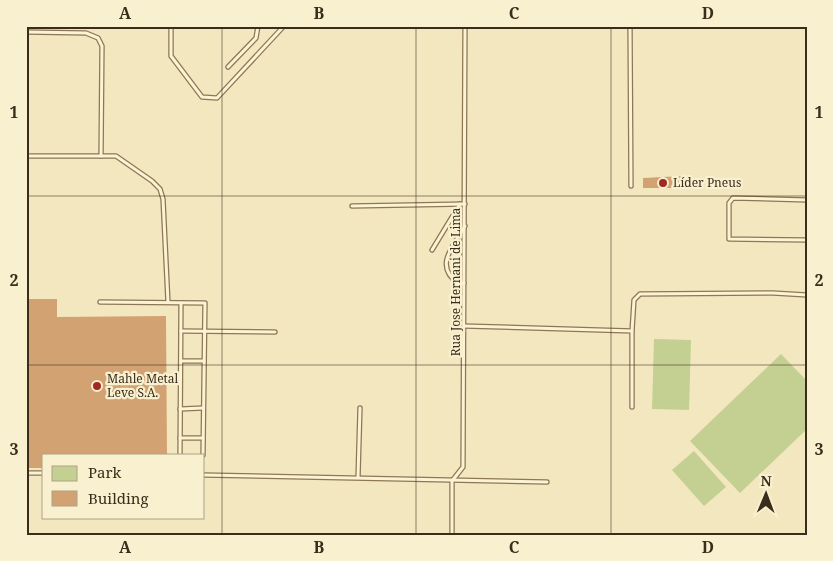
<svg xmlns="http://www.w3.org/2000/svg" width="833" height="561" font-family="'Noto Serif',serif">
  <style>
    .green { fill: #c4d092 }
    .building { fill: #d3a272 }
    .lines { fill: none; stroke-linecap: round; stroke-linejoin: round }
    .service-casing { stroke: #8c7756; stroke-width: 5.5 }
    .service { stroke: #fcf3d3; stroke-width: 3 }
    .grid { fill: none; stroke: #3a2d1c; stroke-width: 1; stroke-opacity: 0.55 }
    .poi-dot { fill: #a02a21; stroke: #f8f0cf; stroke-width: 2 }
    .labels { text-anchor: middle; stroke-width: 4.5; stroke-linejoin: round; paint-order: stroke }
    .poi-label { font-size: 12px; fill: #3a2d1c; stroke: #f8f0cf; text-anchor: start }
    .street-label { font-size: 12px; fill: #3a2d1c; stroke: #f8f0cf }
    .neatline { fill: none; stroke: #3a2d1c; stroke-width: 2 }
    .grid-label { font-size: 16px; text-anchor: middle; font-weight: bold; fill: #3a2d1c }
  </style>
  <rect width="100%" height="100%" fill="#f2e7bf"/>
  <!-- green -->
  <g class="green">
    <path d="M 654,339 L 691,340 L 689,410 L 652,409 Z"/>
    <path d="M 781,354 L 807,381 L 807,429 L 740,493 L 690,441 Z"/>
    <path d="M 694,451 L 726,487 L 704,506 L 672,470 Z"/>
  </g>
  <!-- building -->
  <g class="building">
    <path d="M 683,176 L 683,188 L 643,188 L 643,178 Z"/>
    <path d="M 26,299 L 57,299 L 57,317 L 166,316 L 167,455 L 44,455 L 44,468 L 26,468 Z"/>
  </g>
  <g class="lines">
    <defs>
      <g id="service">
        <path d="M 171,26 L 171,56 L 202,97 L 217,98 L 284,26"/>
        <path d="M 630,26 L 631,186"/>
        <path d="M 26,32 L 86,33 L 98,38 L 102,46 L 101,156"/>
        <path d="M 228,67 L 256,38 L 258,26"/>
        <path d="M 26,156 L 116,156 L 152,181 L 160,189 L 163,199 L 168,302"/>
        <path d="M 807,200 L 733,198 L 729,203 L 729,239 L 807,240"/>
        <path d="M 352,206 L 465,204"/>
        <path d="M 432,250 L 460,204"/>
        <path d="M 464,283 L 459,284 C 433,266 453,247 465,226"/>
        <path d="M 100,302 L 205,303 L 203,455"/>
        <path d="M 464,326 L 632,331 L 632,407"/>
        <path d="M 181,331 L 275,332"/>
        <path d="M 632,331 L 634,300 L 640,294 L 773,293 L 807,295"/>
        <path d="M 181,361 L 204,361"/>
        <path d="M 180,409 L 203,408"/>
        <path d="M 180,438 L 203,438"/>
        <path d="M 180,455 L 181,303"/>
        <path d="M 26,473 L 44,473"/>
        <path d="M 204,475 L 547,482"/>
        <path d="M 358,477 L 360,408"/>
        <path d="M 452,535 L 452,481 L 463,467 L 465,26"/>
      </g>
    </defs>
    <!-- service casing -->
    <use href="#service" class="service-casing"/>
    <!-- service -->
    <use href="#service" class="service"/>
  </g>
  <!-- grid -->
  <path class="grid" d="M 222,26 L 222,535M 416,26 L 416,535M 611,26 L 611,535M 26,196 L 807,196M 26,365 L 807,365"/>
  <!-- markers -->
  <g class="poi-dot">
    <circle cx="663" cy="183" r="5"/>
    <circle cx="97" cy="386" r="5"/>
  </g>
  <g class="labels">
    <!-- poi labels -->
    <g class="poi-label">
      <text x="673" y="187">Líder Pneus</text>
      <text x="107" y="383">Mahle Metal<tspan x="107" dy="14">Leve S.A.</tspan></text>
    </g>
    <!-- street labels -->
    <g class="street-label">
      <text transform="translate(456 282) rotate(-90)" y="4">Rua Jose Hernani de Lima</text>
    </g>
  </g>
  <!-- border -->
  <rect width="833" height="561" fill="none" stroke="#f8f0cf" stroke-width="55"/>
  <!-- legend -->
  <rect x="42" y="454" width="162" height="65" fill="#f8f0cf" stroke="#aca287"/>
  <rect x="52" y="466" width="25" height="15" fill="#c4d092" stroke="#aca287"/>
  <text x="88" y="478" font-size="15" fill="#3a2d1c">Park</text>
  <rect x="52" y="491" width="25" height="15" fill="#d3a272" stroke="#aca287"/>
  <text x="88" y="504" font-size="15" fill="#3a2d1c">Building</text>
  <!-- north arrow -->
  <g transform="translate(766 494) rotate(1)" stroke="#f8f0cf" stroke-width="4" paint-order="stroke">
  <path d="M0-4L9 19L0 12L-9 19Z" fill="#3a2d1c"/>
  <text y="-8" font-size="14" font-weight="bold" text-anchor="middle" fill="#3a2d1c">N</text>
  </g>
  <rect x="28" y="28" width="778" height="506" class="neatline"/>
  <g class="grid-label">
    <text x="125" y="19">A</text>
    <text x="319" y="19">B</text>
    <text x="514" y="19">C</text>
    <text x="708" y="19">D</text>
    <text x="14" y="118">1</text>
    <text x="819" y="118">1</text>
    <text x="14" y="286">2</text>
    <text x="819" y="286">2</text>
    <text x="14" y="455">3</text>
    <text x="819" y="455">3</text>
    <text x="125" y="553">A</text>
    <text x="319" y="553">B</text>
    <text x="514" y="553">C</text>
    <text x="708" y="553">D</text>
  </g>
</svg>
